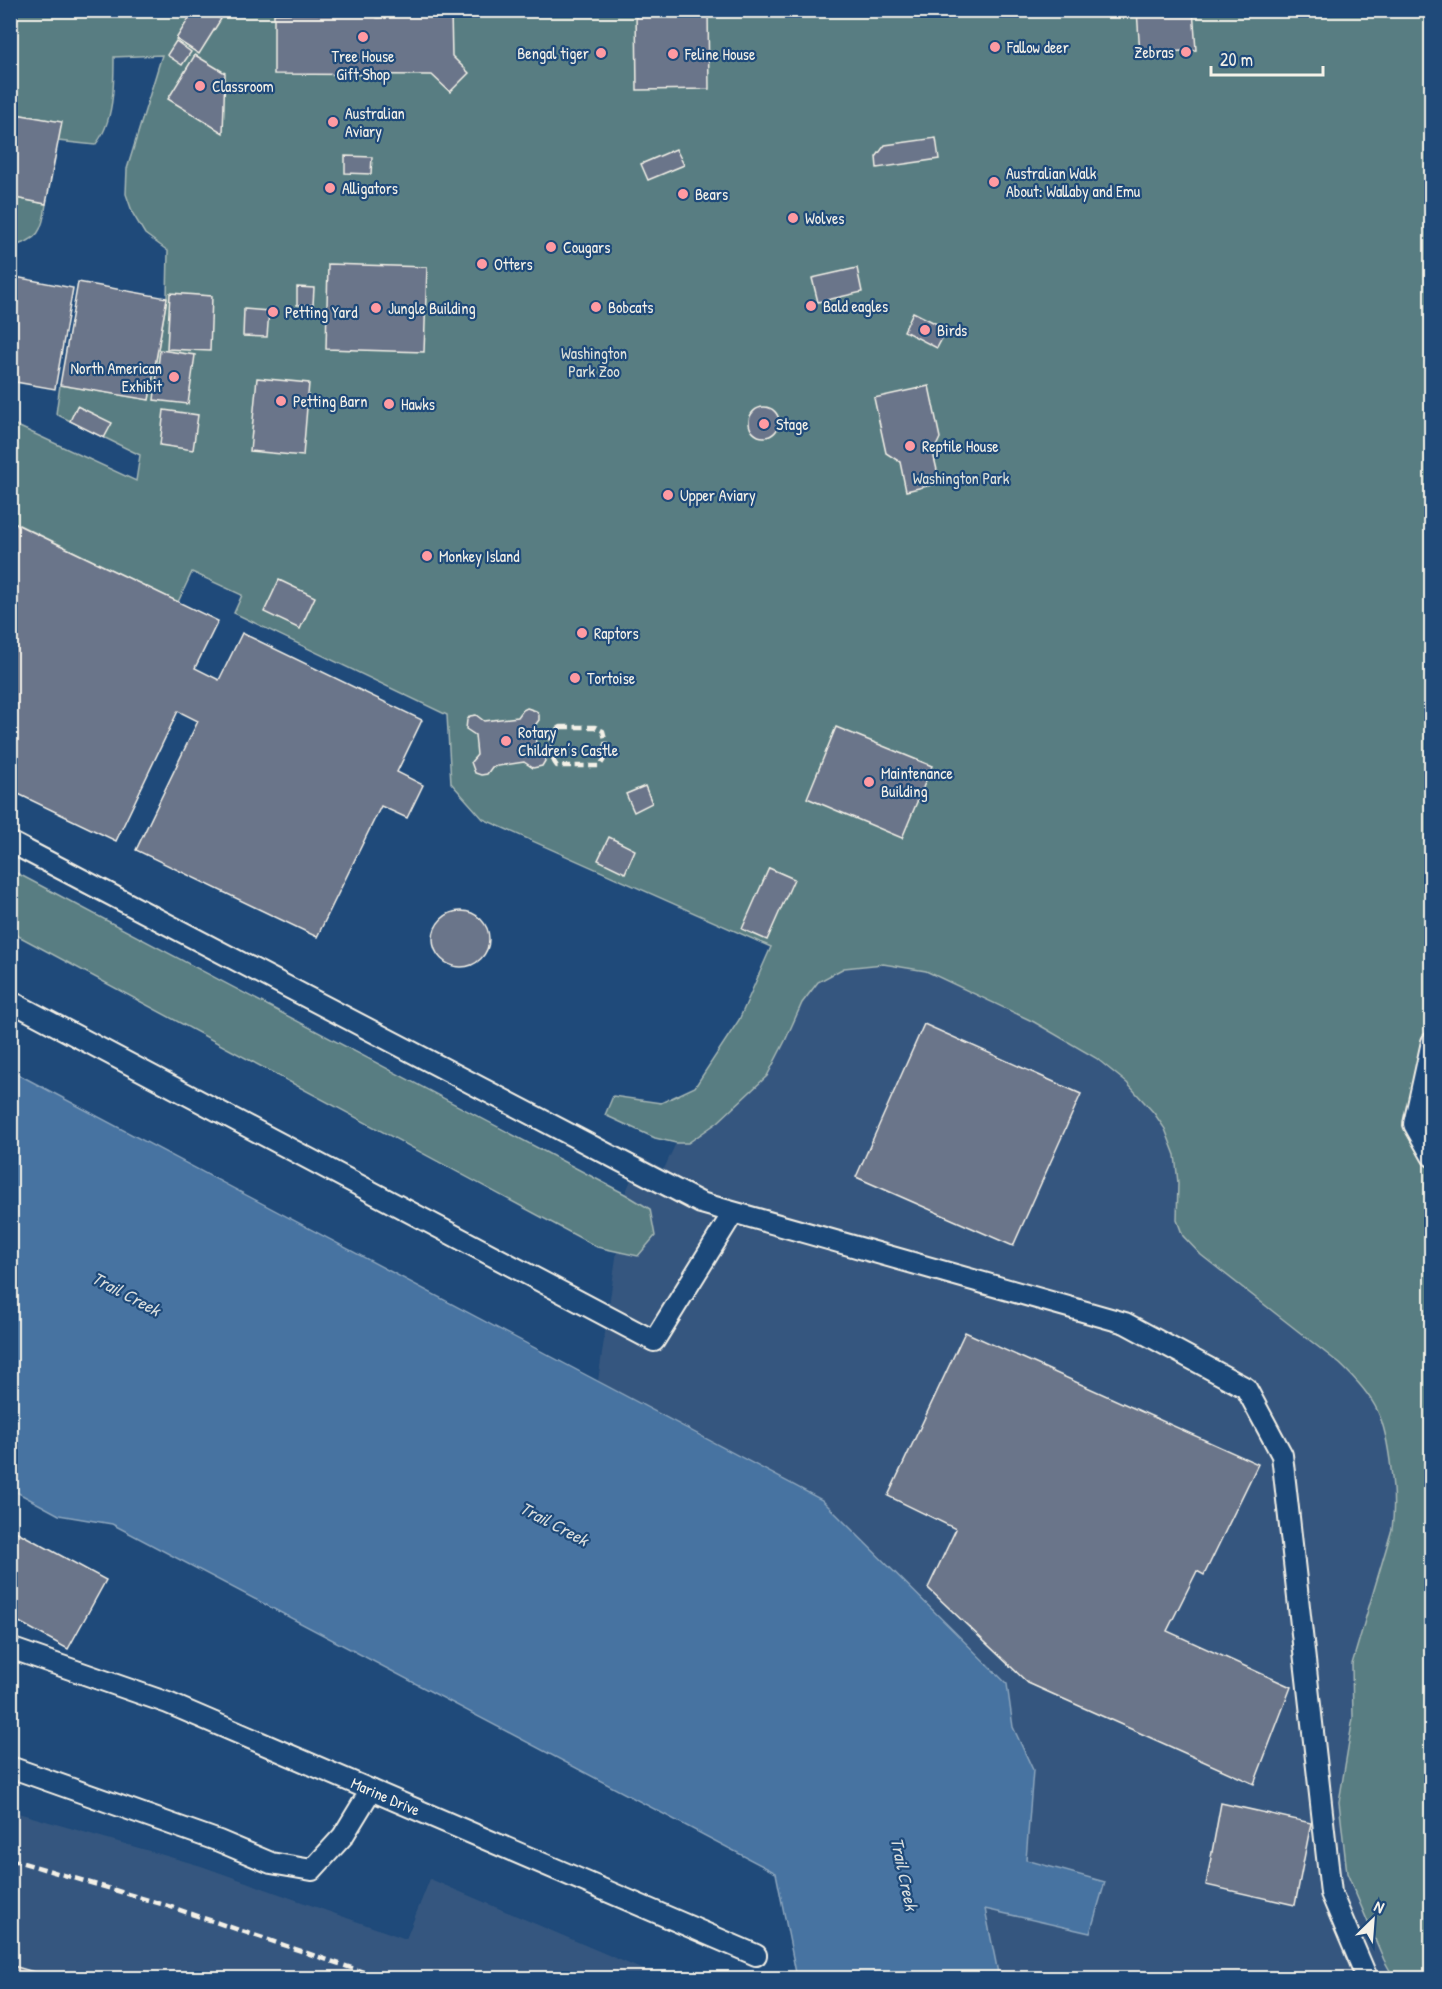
<svg xmlns="http://www.w3.org/2000/svg" width="1442" height="1989" font-family="'Patrick Hand',sans-serif">
  <style>
    .built { fill: #36577f }
    .green { fill: #597d82; stroke: #a6b7b5; stroke-width: 1.5 }
    .water { fill: #4673a1; stroke: #8ca5bd; stroke-width: 1.5 }
    .building { fill: #6a748a; stroke: #f4f1e8; stroke-width: 1.5 }
    .lines { fill: none; stroke-linecap: round; stroke-linejoin: round }
    .service-casing { stroke: #f4f1e8; stroke-width: 24 }
    .service { stroke: #1f4a7a; stroke-width: 20 }
    .rail { stroke: #f4f1e8; stroke-width: 4.5; stroke-dasharray: 9 4.5; stroke-linecap: butt }
    .poi-dot { fill: #ff9aa2; stroke: #1f4a7a; stroke-width: 2 }
    .labels { text-anchor: middle; stroke-width: 4.5; stroke-linejoin: round; paint-order: stroke }
    .poi-label { font-size: 16px; fill: #f4f1e8; stroke: #1f4a7a; text-anchor: start }
    .park-label { font-size: 16px; fill: #dde0d9; stroke: #1f4a7a }
    .street-label { font-size: 16px; fill: #f4f1e8; stroke: #1f4a7a }
    .water-label { font-size: 18px; font-style: italic; fill: #dadedd; stroke: #1f4a7a }
  </style>
  <rect width="100%" height="100%" fill="#1f4a7a"/>
  <filter id="ink" filterUnits="userSpaceOnUse"><feTurbulence type="fractalNoise" baseFrequency=".0167" numOctaves="2"/><feDisplacementMap in="SourceGraphic" scale="12" xChannelSelector="R" yChannelSelector="G"/><feConvolveMatrix kernelMatrix="1 2 1 2 8 2 1 2 1" color-interpolation-filters="sRGB"/></filter>
  <g filter="url(#ink)">
    <!-- built -->
    <g class="built">
      <path d="M 883,964 L 926,971 L 1034,1022 L 1096,1058 L 1127,1083 L 1154,1113 L 1165,1129 L 1175,1155 L 1178,1183 L 1177,1220 L 1201,1255 L 1340,1364 L 1357,1380 L 1373,1400 L 1387,1436 L 1396,1507 L 1392,1529 L 1352,1664 L 1353,1718 L 1339,1802 L 1384,1960 L 1392,1975 L 1385,1978 L 999,1978 L 985,1909 L 1090,1933 L 1104,1882 L 1026,1860 L 1033,1771 L 1013,1727 L 1007,1684 L 822,1501 L 598,1381 L 617,1251 L 638,1256 L 650,1209 L 625,1194 L 641,1157 L 664,1169 L 676,1143 L 688,1143 L 718,1122 L 767,1076 L 785,1041 L 802,1003 L 817,982 L 844,968 Z"/>
      <path d="M 11,1811 L 201,1866 L 406,1939 L 430,1879 L 662,1978 L 11,1978 Z"/>
    </g>
    <!-- green -->
    <g class="green">
      <path d="M 11,11 L 1431,11 L 1431,1978 L 1394,1978 L 1384,1960 L 1347,1873 L 1339,1802 L 1353,1718 L 1352,1664 L 1392,1529 C 1395,1508 1394,1491 1391,1469 C 1385,1418 1378,1400 1340,1364 L 1201,1255 L 1183,1236 L 1177,1220 L 1178,1183 L 1175,1155 L 1165,1129 L 1154,1113 L 1127,1083 L 1096,1058 L 1034,1022 L 926,971 L 883,964 L 844,968 L 818,982 L 802,1003 L 785,1041 L 767,1076 L 718,1122 L 688,1143 L 676,1143 L 655,1138 L 605,1115 L 613,1096 L 661,1103 L 695,1087 L 739,1020 L 771,947 L 483,819 L 451,783 L 447,715 L 234,613 L 242,595 L 192,572 L 178,602 L 11,521 L 11,423 L 136,481 L 140,455 L 56,414 L 60,385 L 149,400 L 167,298 L 168,251 L 145,234 L 133,214 L 126,194 L 127,169 L 162,55 L 114,57 C 114,85 114,123 95,145 L 58,141 L 61,122 L 11,113 Z"/>
      <path d="M 11,197 L 46,204 C 43,230 38,242 11,246 Z"/>
      <path d="M 11,870 L 625,1194 L 650,1209 L 655,1236 L 638,1256 L 597,1247 L 11,932 Z"/>
    </g>
    <!-- water -->
    <path class="water" d="M 10,1070 L 822,1500 L 1007,1684 L 1013,1727 L 1033,1770 L 1026,1860 L 1105,1882 L 1090,1933 L 985,1909 L 999,1978 L 1000,1978 L 797,1978 L 776,1873 L 112,1524 L 59,1515 L 11,1489 Z"/>
    <!-- building -->
    <g class="building">
      <path d="M 194,10 L 207,10 L 221,19 L 199,54 L 176,39 Z"/>
      <path d="M 636,10 L 708,10 L 709,89 L 637,90 Z"/>
      <path d="M 1137,10 L 1193,10 L 1196,50 L 1140,54 Z"/>
      <path d="M 377,13 L 377,18 L 389,17 L 389,13 L 451,13 L 452,56 L 469,73 L 450,92 L 432,75 L 274,74 L 274,14 Z"/>
      <path d="M 176,41 L 191,52 L 182,65 L 167,55 Z"/>
      <path d="M 195,55 L 225,73 L 223,133 L 168,99 Z"/>
      <path d="M 10,113 L 62,122 L 46,204 L 10,197 Z"/>
      <path d="M 936,138 L 939,159 L 877,168 L 876,157 L 885,145 Z"/>
      <path d="M 676,149 L 684,165 L 648,180 L 641,164 Z"/>
      <path d="M 345,156 L 372,157 L 371,174 L 345,173 Z"/>
      <path d="M 328,264 L 427,267 L 424,352 L 326,349 Z"/>
      <path d="M 857,268 L 862,292 L 818,302 L 812,278 Z"/>
      <path d="M 10,276 L 73,288 L 55,389 L 10,381 Z"/>
      <path d="M 78,282 L 167,298 L 149,400 L 60,385 Z"/>
      <path d="M 297,287 L 314,288 L 313,305 L 297,305 Z"/>
      <path d="M 170,293 L 212,296 L 210,351 L 167,349 Z"/>
      <path d="M 244,309 L 269,311 L 267,337 L 243,336 Z"/>
      <path d="M 913,312 L 947,329 L 937,348 L 904,331 Z"/>
      <path d="M 160,350 L 195,355 L 188,404 L 154,400 Z"/>
      <path d="M 257,378 L 309,383 L 303,456 L 250,451 Z"/>
      <path d="M 929,386 L 940,438 L 933,453 L 940,483 L 906,491 L 900,462 L 886,453 L 874,398 Z"/>
      <path d="M 77,406 L 112,423 L 104,438 L 70,421 Z"/>
      <circle cx="764" cy="422" r="15"/>
      <path d="M 164,410 L 198,415 L 193,450 L 160,445 Z"/>
      <path d="M 10,521 L 218,621 L 195,668 L 219,680 L 242,633 L 422,720 L 397,772 L 423,785 L 407,818 L 381,806 L 317,937 L 136,850 L 198,721 L 178,711 L 116,841 L 10,790 Z"/>
      <path d="M 279,580 L 315,597 L 300,629 L 264,612 Z"/>
      <path d="M 527,708 L 536,711 L 539,715 L 539,720 L 533,728 L 537,748 L 541,750 L 544,755 L 545,761 L 542,766 L 533,768 L 524,762 L 492,767 L 487,774 L 481,775 L 475,773 L 471,762 L 477,755 L 475,735 L 466,729 L 467,720 L 470,716 L 476,715 L 484,721 L 518,717 L 523,710 Z"/>
      <path d="M 836,727 L 932,766 L 902,838 L 807,798 Z"/>
      <path d="M 645,786 L 652,803 L 634,812 L 626,794 Z"/>
      <path d="M 609,837 L 635,850 L 625,873 L 598,860 Z"/>
      <path d="M 769,868 L 794,879 L 767,940 L 742,929 Z"/>
      <circle cx="461" cy="939" r="28"/>
      <path d="M 924,1024 L 1081,1094 L 1013,1246 L 856,1177 Z"/>
      <path d="M 965,1332 L 1258,1464 L 1204,1575 L 1197,1571 L 1167,1631 L 1291,1687 L 1254,1784 L 1028,1683 L 928,1588 L 956,1529 L 888,1496 Z"/>
      <path d="M 10,1528 L 106,1580 L 68,1649 L 10,1617 Z"/>
      <path d="M 1221,1803 L 1311,1823 L 1295,1905 L 1206,1885 Z"/>
      <path d="M 10,1965 L 54,1978 L 10,1978 Z"/>
    </g>
    <g class="lines">
      <defs>
        <g id="service">
          <path d="M 10,842 L 701,1203 L 1125,1323 L 1246,1388 L 1282,1455 L 1331,1893 L 1367,1978"/>
          <path d="M 10,1001 L 654,1341 L 733,1213"/>
          <path d="M 1432,1042 L 1414,1124 L 1432,1156"/>
          <path id="s1" d="M 10,1648 L 168,1703 L 756,1955"/>
          <path d="M 10,1767 L 219,1841 L 271,1863 L 312,1870 L 343,1836 L 371,1790"/>
        </g>
      </defs>
      <!-- service casing -->
      <use href="#service" class="service-casing"/>
      <!-- service -->
      <use href="#service" class="service"/>
      <!-- rail -->
      <g class="rail">
        <path d="M 561,727 L 595,727 L 603,731 C 606,742 609,757 599,766 L 557,766 C 550,758 549,741 553,732 Z"/>
        <path d="M 10,1859 L 165,1905 L 381,1978"/>
      </g>
    </g>
  </g>
  <!-- markers -->
  <g class="poi-dot">
    <circle cx="363" cy="37" r="6"/>
    <circle cx="995" cy="47" r="6"/>
    <circle cx="1186" cy="52" r="6"/>
    <circle cx="601" cy="53" r="6"/>
    <circle cx="673" cy="54" r="6"/>
    <circle cx="200" cy="86" r="6"/>
    <circle cx="333" cy="122" r="6"/>
    <circle cx="994" cy="182" r="6"/>
    <circle cx="330" cy="188" r="6"/>
    <circle cx="683" cy="194" r="6"/>
    <circle cx="793" cy="218" r="6"/>
    <circle cx="551" cy="247" r="6"/>
    <circle cx="482" cy="264" r="6"/>
    <circle cx="811" cy="306" r="6"/>
    <circle cx="596" cy="307" r="6"/>
    <circle cx="376" cy="308" r="6"/>
    <circle cx="273" cy="312" r="6"/>
    <circle cx="925" cy="330" r="6"/>
    <circle cx="174" cy="377" r="6"/>
    <circle cx="281" cy="401" r="6"/>
    <circle cx="389" cy="404" r="6"/>
    <circle cx="764" cy="424" r="6"/>
    <circle cx="910" cy="446" r="6"/>
    <circle cx="668" cy="495" r="6"/>
    <circle cx="427" cy="556" r="6"/>
    <circle cx="582" cy="633" r="6"/>
    <circle cx="575" cy="678" r="6"/>
    <circle cx="506" cy="741" r="6"/>
    <circle cx="869" cy="782" r="6"/>
  </g>
  <g class="labels">
    <!-- poi labels -->
    <g class="poi-label">
      <text x="1007" y="53">Fallow deer</text>
      <text x="1174" y="58" text-anchor="end">Zebras</text>
      <text x="589" y="59" text-anchor="end">Bengal tiger</text>
      <text x="685" y="60">Feline House</text>
      <text x="363" y="62" text-anchor="middle">Tree House<tspan x="363" dy="18">Gift Shop</tspan></text>
      <text x="212" y="92">Classroom</text>
      <text x="345" y="119">Australian<tspan x="345" dy="18">Aviary</tspan></text>
      <text x="1006" y="179">Australian Walk<tspan x="1006" dy="18">About: Wallaby and Emu</tspan></text>
      <text x="342" y="194">Alligators</text>
      <text x="695" y="200">Bears</text>
      <text x="805" y="224">Wolves</text>
      <text x="563" y="253">Cougars</text>
      <text x="494" y="270">Otters</text>
      <text x="823" y="312">Bald eagles</text>
      <text x="608" y="313">Bobcats</text>
      <text x="388" y="314">Jungle Building</text>
      <text x="285" y="318">Petting Yard</text>
      <text x="937" y="336">Birds</text>
      <text x="162" y="374" text-anchor="end">North American<tspan x="162" dy="18">Exhibit</tspan></text>
      <text x="293" y="407">Petting Barn</text>
      <text x="401" y="410">Hawks</text>
      <text x="776" y="430">Stage</text>
      <text x="922" y="452">Reptile House</text>
      <text x="680" y="501">Upper Aviary</text>
      <text x="439" y="562">Monkey Island</text>
      <text x="594" y="639">Raptors</text>
      <text x="587" y="684">Tortoise</text>
      <text x="518" y="738">Rotary<tspan x="518" dy="18">Children’s Castle</tspan></text>
      <text x="881" y="779">Maintenance<tspan x="881" dy="18">Building</tspan></text>
    </g>
    <!-- park labels -->
    <g class="park-label">
      <text x="594" y="359">Washington<tspan x="594" dy="18">Park Zoo</tspan></text>
      <text x="961" y="484">Washington Park</text>
    </g>
    <!-- street labels -->
    <g class="street-label">
      <text dy="6" stroke="none"><textPath href="#s1" startOffset="404">Marine Drive</textPath></text>
    </g>
    <!-- water labels -->
    <g class="water-label">
      <text transform="translate(126 1294) rotate(28)" y="6">Trail Creek</text>
      <text transform="translate(554 1524) rotate(28)" y="6">Trail Creek</text>
      <text transform="translate(904 1874) rotate(78)" y="6">Trail Creek</text>
    </g>
  </g>
  <!-- margin -->
  <rect width="1442" height="1989" fill="none" stroke="#1f4a7a" stroke-width="36"/>
  <rect x="18" y="18" width="1406" height="1953" fill="none" stroke="#f4f1e8" stroke-width="2" filter="url(#ink)"/>
  <!-- north arrow -->
  <g transform="translate(1373 1920) rotate(25)" stroke="#1f4a7a" stroke-width="4.5" paint-order="stroke">
  <path d="M0-4.5L10 22L0 15L-10 22Z" fill="#f4f1e8"/>
  <text y="-9" font-size="16" font-weight="bold" text-anchor="middle" fill="#f4f1e8">N</text>
  </g>
  <!-- scale -->
  <path d="M1211 66v9h112v-9" fill="none" stroke="#f4f1e8" stroke-width="3"/>
  <text x="1220" y="66" font-size="18" fill="#f4f1e8" stroke="#1f4a7a" stroke-width="4.5" paint-order="stroke">20 m</text>
</svg>
